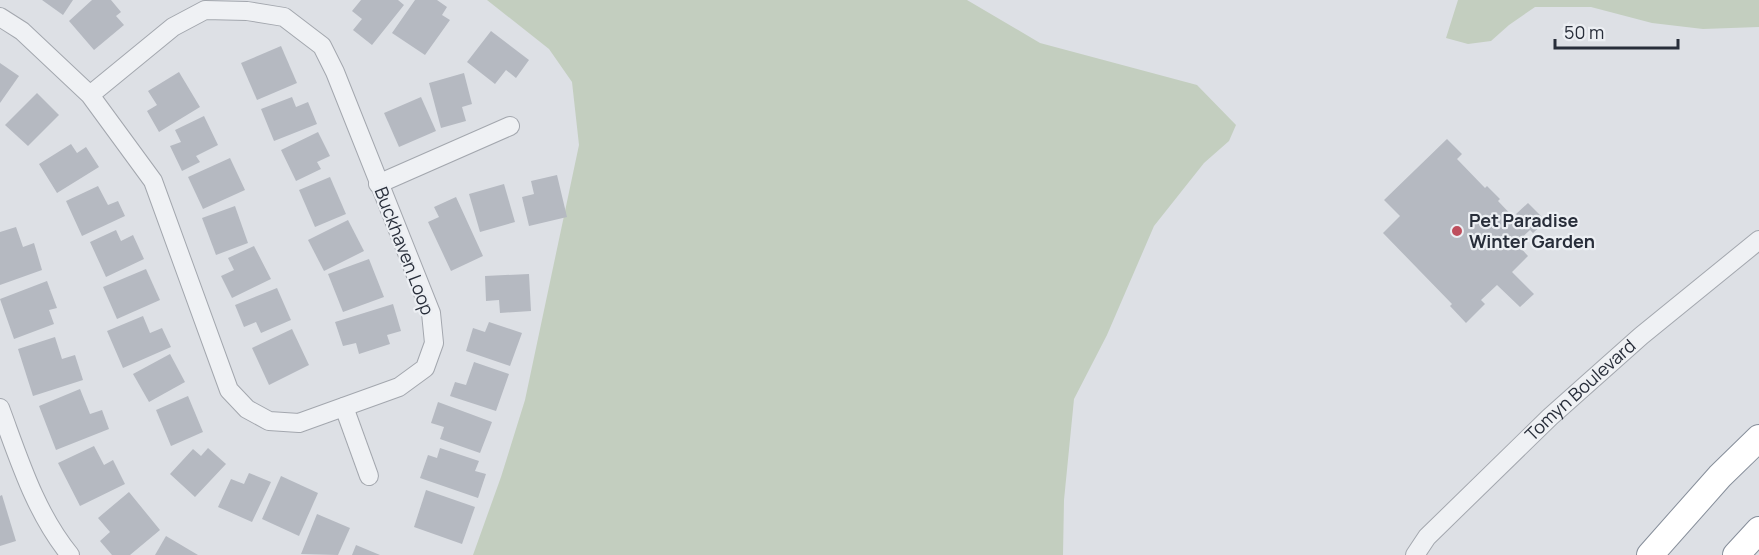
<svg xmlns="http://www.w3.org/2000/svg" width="1759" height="555" font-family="Manrope,sans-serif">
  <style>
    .green { fill: #c3cebf }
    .building { fill: #b5b9c1 }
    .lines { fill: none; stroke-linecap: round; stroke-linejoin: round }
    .minor-casing { stroke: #a3a7ae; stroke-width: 20 }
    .highway-casing { stroke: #868e9a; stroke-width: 28 }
    .minor { stroke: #eff1f4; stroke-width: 18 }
    .highway { stroke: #fff; stroke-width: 26 }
    .poi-dot { fill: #be4e5d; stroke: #eceff3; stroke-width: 2 }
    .labels { text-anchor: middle; stroke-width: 4.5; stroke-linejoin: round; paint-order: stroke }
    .poi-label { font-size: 18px; font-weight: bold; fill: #282e3a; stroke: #eceff3; text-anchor: start }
    .street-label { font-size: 18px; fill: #282e3a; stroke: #eceff3 }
  </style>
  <rect width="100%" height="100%" fill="#dde0e5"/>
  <!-- green -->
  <g class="green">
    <path d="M 487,0 L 967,0 L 1040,43 L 1197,85 L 1236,125 L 1229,141 L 1204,163 L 1154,226 L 1107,335 L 1074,399 L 1064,500 L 1063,555 L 473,555 L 501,477 L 525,400 L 579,145 L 572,82 L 549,49 Z"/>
    <path d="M 1458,0 L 1759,0 L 1759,27 L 1703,29 L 1652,23 L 1591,7 L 1535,7 L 1509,25 L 1491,41 L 1468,44 L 1446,38 Z"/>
  </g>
  <!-- building -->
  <g class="building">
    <path d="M 42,0 L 73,0 L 63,15 Z"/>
    <path d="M 92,0 L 111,0 L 121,12 L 116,16 L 124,25 L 94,50 L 69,21 Z"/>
    <path d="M 361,0 L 398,0 L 404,5 L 372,45 L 353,30 L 362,19 L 352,11 Z"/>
    <path d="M 415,0 L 437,0 L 447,7 L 442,15 L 450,20 L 425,55 L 392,33 Z"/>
    <path d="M 491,31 L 529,60 L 516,78 L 506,70 L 495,84 L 467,62 Z"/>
    <path d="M 281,46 L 297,83 L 257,100 L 241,63 Z"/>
    <path d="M 0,63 L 19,76 L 0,103 Z"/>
    <path d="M 179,72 L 200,107 L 159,132 L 147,111 L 157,105 L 148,91 Z"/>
    <path d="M 464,73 L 472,104 L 462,107 L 466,121 L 441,128 L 429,83 Z"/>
    <path d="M 37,93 L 59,115 L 28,146 L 5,125 Z"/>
    <path d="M 292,97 L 296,107 L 308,102 L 317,124 L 274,141 L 261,109 Z"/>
    <path d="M 421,97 L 436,131 L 399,147 L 384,113 Z"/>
    <path d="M 204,116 L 218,145 L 196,156 L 200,162 L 182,171 L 170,146 L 181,142 L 175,130 Z"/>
    <path d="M 318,132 L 330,156 L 317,162 L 321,169 L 296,181 L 281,150 Z"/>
    <path d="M 1447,139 L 1462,154 L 1457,159 L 1485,188 L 1487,186 L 1500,199 L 1498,201 L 1518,222 L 1521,219 L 1516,214 L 1528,203 L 1546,221 L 1533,233 L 1530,230 L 1516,243 L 1528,256 L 1512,272 L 1534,294 L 1520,307 L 1497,285 L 1481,300 L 1485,304 L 1466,323 L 1450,306 L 1452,304 L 1383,233 L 1400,216 L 1384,200 Z"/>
    <path d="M 71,144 L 77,153 L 86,147 L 99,167 L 57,193 L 39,164 Z"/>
    <path d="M 230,158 L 245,190 L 203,209 L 188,177 Z"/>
    <path d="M 557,175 L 567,217 L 529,226 L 522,197 L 534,194 L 531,181 Z"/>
    <path d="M 330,177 L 346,214 L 315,227 L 299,190 Z"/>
    <path d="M 504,184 L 515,222 L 480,232 L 469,194 Z"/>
    <path d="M 98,186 L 108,205 L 118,201 L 125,216 L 82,236 L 66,201 Z"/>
    <path d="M 456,197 L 483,256 L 451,271 L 428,222 L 439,217 L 434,207 Z"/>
    <path d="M 235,206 L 248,243 L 216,255 L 202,218 Z"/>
    <path d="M 348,220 L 364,251 L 324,271 L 308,240 Z"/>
    <path d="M 16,227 L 23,247 L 34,243 L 42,270 L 0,285 L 0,232 Z"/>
    <path d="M 116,230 L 121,241 L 133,235 L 144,259 L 106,277 L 90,242 Z"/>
    <path d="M 254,246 L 271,279 L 232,298 L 221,276 L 234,270 L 228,258 Z"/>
    <path d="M 369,259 L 384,297 L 343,312 L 328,274 Z"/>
    <path d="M 146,269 L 160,300 L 117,319 L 103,287 Z"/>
    <path d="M 529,274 L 531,311 L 500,313 L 499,300 L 486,301 L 485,276 Z"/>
    <path d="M 47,281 L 57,308 L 49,310 L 54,324 L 14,339 L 0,299 Z"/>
    <path d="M 277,288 L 291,320 L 261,333 L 256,322 L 244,327 L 235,305 Z"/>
    <path d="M 393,304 L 401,331 L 387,335 L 390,344 L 359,354 L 356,343 L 343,346 L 335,322 Z"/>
    <path d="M 143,316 L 150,333 L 162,328 L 171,347 L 123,368 L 107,331 Z"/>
    <path d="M 489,322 L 522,333 L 510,366 L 466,351 L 473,328 L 485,332 Z"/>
    <path d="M 292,329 L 309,365 L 269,385 L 252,348 Z"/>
    <path d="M 55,337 L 62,359 L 75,355 L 83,380 L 33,396 L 18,349 Z"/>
    <path d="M 170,354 L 185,382 L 149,402 L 133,374 Z"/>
    <path d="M 474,362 L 509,374 L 496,411 L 450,396 L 455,382 L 466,385 Z"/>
    <path d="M 80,389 L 90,414 L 102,410 L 109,429 L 56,450 L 39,406 Z"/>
    <path d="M 188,396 L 203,432 L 171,446 L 156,410 Z"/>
    <path d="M 438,402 L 492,422 L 480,453 L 440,439 L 444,427 L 431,423 Z"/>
    <path d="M 94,446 L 104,465 L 113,460 L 125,484 L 80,506 L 58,463 Z"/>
    <path d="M 208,448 L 226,464 L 195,497 L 170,474 L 193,449 L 201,456 Z"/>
    <path d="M 440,448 L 479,461 L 475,471 L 486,474 L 478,498 L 420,478 L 428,455 L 437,458 Z"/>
    <path d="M 249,473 L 271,482 L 252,522 L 218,507 L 231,479 L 244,484 Z"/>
    <path d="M 281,476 L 318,493 L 299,536 L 262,519 Z"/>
    <path d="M 426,490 L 475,507 L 462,544 L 414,527 Z"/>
    <path d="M 129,492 L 160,530 L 130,555 L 112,555 L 100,541 L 110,532 L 98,518 Z"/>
    <path d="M 2,495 L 16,541 L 0,546 L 0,496 Z"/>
    <path d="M 317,514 L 350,528 L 338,555 L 301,554 Z"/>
    <path d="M 166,536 L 198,555 L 155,555 Z"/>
    <path d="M 356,545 L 380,555 L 352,555 Z"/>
  </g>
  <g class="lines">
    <defs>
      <g id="minor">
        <path d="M 0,17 L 22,31 L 90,95 L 153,181 L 229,390 L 247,409 L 269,421 L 299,423 L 399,387 L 425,368 L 434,343 L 431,313 L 335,72 L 322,46 L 284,17 L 247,11 L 205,10 L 173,27 L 90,95"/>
        <path d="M 378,184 L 510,126"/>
        <path d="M 344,407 L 369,476"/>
        <path d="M 0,408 C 19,459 35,512 70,555"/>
        <path id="s1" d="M 1415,555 L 1427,537 L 1550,417 L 1641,336 L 1759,240"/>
      </g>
      <g id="highway">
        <path d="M 1650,555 L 1720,476 L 1759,438"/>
        <path d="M 1736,555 L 1759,530"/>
      </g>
    </defs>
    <!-- minor casing -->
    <use href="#minor" class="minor-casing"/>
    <!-- highway casing -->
    <use href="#highway" class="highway-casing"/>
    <!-- minor -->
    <use href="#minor" class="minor"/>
    <!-- highway -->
    <use href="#highway" class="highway"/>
  </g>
  <!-- markers -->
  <circle class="poi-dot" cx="1457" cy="231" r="6"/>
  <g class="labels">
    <!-- poi labels -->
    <g class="poi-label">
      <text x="1469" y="227">Pet Paradise<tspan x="1469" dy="21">Winter Garden</tspan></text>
    </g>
    <!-- street labels -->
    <g class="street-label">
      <text transform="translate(404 251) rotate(69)" y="6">Buckhaven Loop</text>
      <text dy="6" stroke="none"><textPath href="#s1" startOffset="234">Tomyn Boulevard</textPath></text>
    </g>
  </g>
  <!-- scale -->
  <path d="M1555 39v9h123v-9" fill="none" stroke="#282e3a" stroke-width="3"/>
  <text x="1564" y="39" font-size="18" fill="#282e3a" stroke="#eceff3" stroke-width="4.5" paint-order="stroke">50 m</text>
</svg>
